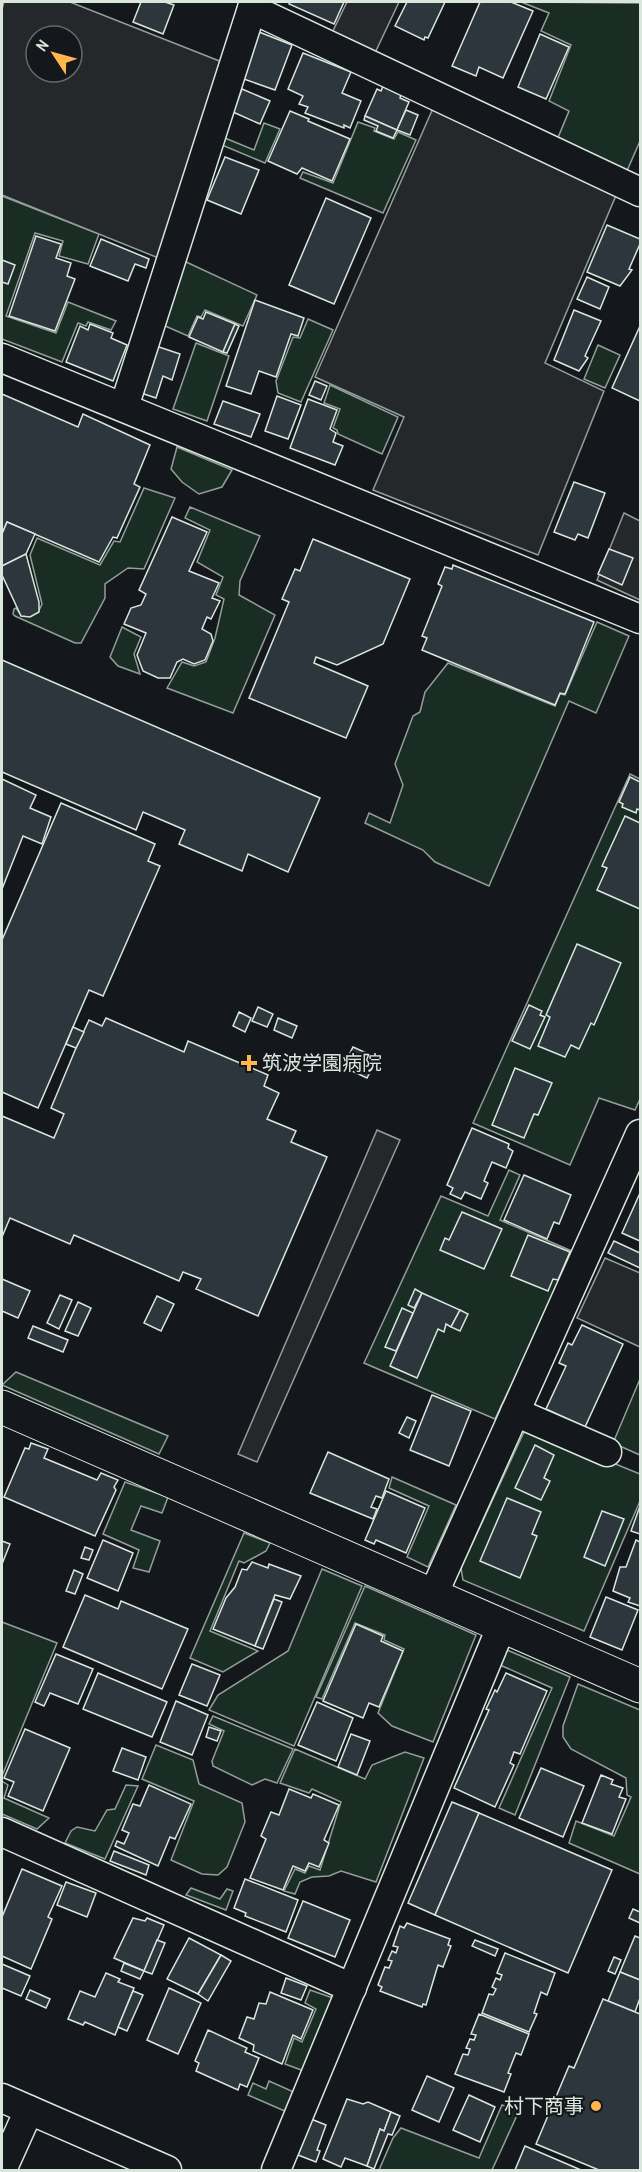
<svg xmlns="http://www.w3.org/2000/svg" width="642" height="2172" font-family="'Archivo Narrow','Noto Sans JP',sans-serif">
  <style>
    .green { fill: #1a2d24; stroke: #939e99; stroke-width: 1.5 }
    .parking { fill: #24282b; stroke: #939e99; stroke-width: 1.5; fill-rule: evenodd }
    .building { fill: #2c363c; stroke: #d8e6dc; stroke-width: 1.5 }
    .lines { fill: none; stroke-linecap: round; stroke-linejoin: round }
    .minor-casing { stroke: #d8e6dc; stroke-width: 31 }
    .tertiary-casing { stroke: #d8e6dc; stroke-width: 35 }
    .minor { stroke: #14181c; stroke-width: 28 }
    .tertiary { stroke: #14181c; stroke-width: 33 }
    .poi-dot { fill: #ffb74d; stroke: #14181c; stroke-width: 2 }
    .labels { text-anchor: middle; stroke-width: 4.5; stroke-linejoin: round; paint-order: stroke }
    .poi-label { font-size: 20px; fill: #d8e6dc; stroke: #14181c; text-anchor: start }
  </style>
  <rect width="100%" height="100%" fill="#14181c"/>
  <!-- green -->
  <g class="green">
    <path d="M 521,2 L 640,3 L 640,141 L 626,173 L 557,140 L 569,111 L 549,101 L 571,45 L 541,31 L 549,13 Z"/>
    <path d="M 358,122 L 375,128 L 374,131 L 394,139 L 398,132 L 416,140 L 383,213 L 300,178 L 303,172 L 333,183 Z"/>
    <path d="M 264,123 L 280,129 L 265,163 L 222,145 L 225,138 L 254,150 Z"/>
    <path d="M 2,196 L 99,234 L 88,264 L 59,256 L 63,241 L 35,233 L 6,316 L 56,333 L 68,302 L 116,321 L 111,330 L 88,322 L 86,326 L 78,323 L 62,362 L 2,339 Z"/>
    <path d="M 184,261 L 257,295 L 243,326 L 205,310 L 201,317 L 197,316 L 188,336 L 163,325 Z"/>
    <path d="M 308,319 L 333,330 L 301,402 L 278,393 L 276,381 L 293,337 L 300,338 Z"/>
    <path d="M 196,343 L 229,356 L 207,421 L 173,409 Z"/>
    <path d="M 598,345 L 620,355 L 605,388 L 584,379 Z"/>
    <path d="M 330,385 L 398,417 L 382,454 L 338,434 L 337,430 L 333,428 L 340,409 L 324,403 Z"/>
    <path d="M 177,447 L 232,470 L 222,487 L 199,494 L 182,482 L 171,469 Z"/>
    <path d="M 144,488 L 175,498 L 144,569 L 128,568 L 105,584 L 105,598 L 81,643 L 75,643 L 15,616 L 13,614 L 14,609 L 16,608 L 21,615 C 32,617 38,615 42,604 L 30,555 L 37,538 L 100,565 L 114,541 L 120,542 Z"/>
    <path d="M 190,507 L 260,536 L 240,581 L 239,595 L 275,615 L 233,713 L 167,688 L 182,662 L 194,666 L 206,662 L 215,638 L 224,599 L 216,595 L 223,577 L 197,562 L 210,530 L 185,518 Z"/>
    <path d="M 597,622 L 629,636 L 596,713 L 569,701 L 489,886 L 435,862 L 423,850 L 365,823 L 369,813 L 390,823 L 403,785 L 395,764 L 413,716 L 420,712 L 425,692 L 448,663 L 555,706 L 560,694 L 565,695 Z"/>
    <path d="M 122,627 L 141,637 L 134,654 L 140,674 L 118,666 L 110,657 Z"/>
    <path d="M 630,774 L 640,779 L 640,1099 L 635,1110 L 599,1098 L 570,1165 L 473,1123 Z"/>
    <path d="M 509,1170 L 520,1175 L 500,1220 L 574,1252 L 495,1419 L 364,1363 L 441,1196 L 488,1216 Z"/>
    <path d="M 16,1372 L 168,1436 L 159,1454 L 2,1385 Z"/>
    <path d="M 640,1379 L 640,1455 L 613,1443 Z"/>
    <path d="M 530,1429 L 640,1474 L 640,1501 L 584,1631 L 463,1580 L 461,1568 L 524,1432 Z"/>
    <path d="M 392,1477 L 456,1505 L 428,1567 L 407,1557 L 429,1506 L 389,1488 Z"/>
    <path d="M 125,1482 L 168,1497 L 162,1513 L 141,1506 L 131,1530 L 160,1541 L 149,1572 L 133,1568 L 139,1550 L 103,1534 Z"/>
    <path d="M 244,1533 L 270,1543 L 266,1551 L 244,1563 L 239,1561 L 210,1631 L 258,1651 L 223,1672 L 190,1658 Z"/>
    <path d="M 322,1569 L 362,1586 L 294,1746 L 209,1710 L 218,1695 L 288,1651 Z"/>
    <path d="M 365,1586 L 476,1635 L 433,1742 L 392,1726 L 378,1713 L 404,1649 L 384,1640 L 385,1635 L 355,1623 L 322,1699 L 316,1697 Z"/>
    <path d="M 2,1622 L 57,1643 L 2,1776 Z"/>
    <path d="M 507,1650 L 570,1677 L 515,1815 L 499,1808 L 552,1688 L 500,1665 Z"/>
    <path d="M 578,1684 L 640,1710 L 640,1874 L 569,1843 L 576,1821 L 614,1836 L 631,1797 L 627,1795 L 626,1778 L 571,1749 L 563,1737 L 563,1726 Z"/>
    <path d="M 213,1716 L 293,1749 L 277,1783 L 265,1779 L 252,1785 L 213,1766 L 212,1761 L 224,1731 L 209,1724 Z"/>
    <path d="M 156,1745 L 193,1760 L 199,1784 L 242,1803 L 245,1822 L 227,1867 L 218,1875 L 202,1874 L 171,1860 L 194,1801 L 142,1779 Z"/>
    <path d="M 295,1749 L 365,1779 L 372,1765 L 405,1752 L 424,1758 L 376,1882 L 341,1871 L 329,1876 L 312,1877 L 300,1882 L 295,1894 L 284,1891 L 295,1869 L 305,1873 L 309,1866 L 320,1870 L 341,1802 L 312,1789 L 309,1793 L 280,1783 Z"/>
    <path d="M 2,1781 L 8,1785 L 4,1798 L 49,1818 L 37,1829 L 2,1814 Z"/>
    <path d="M 126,1785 L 138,1786 L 105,1859 L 65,1843 L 71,1831 L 77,1827 L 95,1831 L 107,1810 L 115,1809 Z"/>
    <path d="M 191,1888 L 220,1899 L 227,1889 L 233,1891 L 226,1910 L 186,1895 Z"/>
    <path d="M 310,1990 L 333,1998 L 304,2071 L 285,2064 L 294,2038 L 302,2042 L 316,2009 L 305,2003 Z"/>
    <path d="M 269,2081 L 296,2093 L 287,2112 L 248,2095 L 253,2083 L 266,2089 Z"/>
    <path d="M 502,2105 L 519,2111 L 492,2170 L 379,2170 L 393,2138 L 401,2128 L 479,2158 Z"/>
  </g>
  <!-- parking -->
  <g class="parking">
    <path d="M 4,2 L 70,2 L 222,62 L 161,259 L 2,195 L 2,9 ZM 36,36 L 72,36 L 72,72 L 36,72 Z"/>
    <path d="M 347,2 L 399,2 L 374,55 L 331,35 Z"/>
    <path d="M 434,106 L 617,193 L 545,363 L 604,391 L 538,555 L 373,490 L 404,417 L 315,377 Z"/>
    <path d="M 624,513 L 640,521 L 640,600 L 597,580 Z"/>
    <path d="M 377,1130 L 400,1140 L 257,1462 L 238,1454 Z"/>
    <path d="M 605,1258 L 640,1273 L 640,1347 L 577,1318 Z"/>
  </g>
  <!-- building -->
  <g class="building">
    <path d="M 141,2 L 165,2 L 174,5 L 163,34 L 133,22 Z"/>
    <path d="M 290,2 L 344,2 L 334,24 L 289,4 Z"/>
    <path d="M 407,2 L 445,2 L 428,38 L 425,37 L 424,40 L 395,26 Z"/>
    <path d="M 480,2 L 511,2 L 533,11 L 503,78 L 479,67 L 476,76 L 452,66 Z"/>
    <path d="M 259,32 L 292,45 L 275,90 L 241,78 Z"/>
    <path d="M 540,34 L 569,47 L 546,99 L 518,87 Z"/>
    <path d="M 303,53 L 351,72 L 342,93 L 361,101 L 350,128 L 344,125 L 344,128 L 305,113 L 308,107 L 299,104 L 303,96 L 288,89 Z"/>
    <path d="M 383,86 L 401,94 L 400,98 L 409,102 L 397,130 L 365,116 L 377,89 L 381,91 Z"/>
    <path d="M 242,89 L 270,101 L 260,124 L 233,112 Z"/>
    <path d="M 406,110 L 418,115 L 410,135 L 397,130 Z"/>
    <path d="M 290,111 L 309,119 L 308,121 L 350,139 L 332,181 L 302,168 L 297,174 L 268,161 Z"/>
    <path d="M 365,116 L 397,130 L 393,138 L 376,131 L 378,126 L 364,120 Z"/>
    <path d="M 225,157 L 259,170 L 241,214 L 207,200 Z"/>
    <path d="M 326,198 L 371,218 L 334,304 L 289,285 Z"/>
    <path d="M 607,225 L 640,239 L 640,244 L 629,269 L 632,270 L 620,286 L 587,272 Z"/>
    <path d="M 36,236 L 61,244 L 56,258 L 71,263 L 67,276 L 75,279 L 55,331 L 9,316 Z"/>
    <path d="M 101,239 L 149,259 L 146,268 L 135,264 L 128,281 L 90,266 Z"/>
    <path d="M 2,260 L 15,265 L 8,284 L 2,282 Z"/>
    <path d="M 587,277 L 609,287 L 600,309 L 577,299 Z"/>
    <path d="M 255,300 L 304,318 L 298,336 L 291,334 L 276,377 L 259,371 L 251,394 L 226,386 Z"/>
    <path d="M 574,310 L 601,321 L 585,356 L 588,358 L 579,371 L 554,360 Z"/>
    <path d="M 206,312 L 235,324 L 223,352 L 189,337 L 198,317 L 203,319 Z"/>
    <path d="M 90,324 L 113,333 L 111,338 L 127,345 L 113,381 L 66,362 L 80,326 L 88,330 Z"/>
    <path d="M 235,324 L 239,326 L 227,353 L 223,352 Z"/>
    <path d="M 640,326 L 640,401 L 612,388 Z"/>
    <path d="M 156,346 L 180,354 L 172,380 L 163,376 L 156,398 L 141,393 Z"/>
    <path d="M 315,381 L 327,386 L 321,400 L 309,395 Z"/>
    <path d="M 2,394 L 78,427 L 83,414 L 150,445 L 134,484 L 140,487 L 117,538 L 113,537 L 99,562 L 7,522 L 2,534 Z"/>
    <path d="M 277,396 L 301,405 L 288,439 L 265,431 Z"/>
    <path d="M 308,399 L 337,410 L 330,429 L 336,433 L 333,442 L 343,446 L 335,465 L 290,448 Z"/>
    <path d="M 223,401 L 260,414 L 251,437 L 214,424 Z"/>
    <path d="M 574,482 L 605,493 L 588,538 L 578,534 L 575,540 L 554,532 Z"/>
    <path d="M 172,517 L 207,532 L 189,571 L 219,583 L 212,598 L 220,601 L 211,619 L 207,617 L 202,629 L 211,634 L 213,641 L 205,660 L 194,664 L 183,659 L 177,662 L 170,678 L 158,678 L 143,671 L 137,655 L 146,633 L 124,624 L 131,608 L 141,605 L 146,594 L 139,590 Z"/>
    <path d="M 7,522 L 35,534 L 26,554 L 2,566 L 2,534 Z"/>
    <path d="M 313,539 L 410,579 L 383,644 L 337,665 L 316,657 L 314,663 L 368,686 L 346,738 L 249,698 L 289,602 L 282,599 L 295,569 L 300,571 Z"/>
    <path d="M 609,549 L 633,558 L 622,585 L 598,574 Z"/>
    <path d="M 26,554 L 39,602 L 39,612 L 30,617 L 21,616 L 2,575 L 2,566 Z"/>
    <path d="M 453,565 L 594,622 L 565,694 L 560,693 L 555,705 L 422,650 L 427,638 L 422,636 L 442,586 L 438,584 L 445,567 L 452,569 Z"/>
    <path d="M 2,660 L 320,798 L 288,872 L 248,854 L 242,871 L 179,844 L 185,830 L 143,812 L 136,830 L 2,772 Z"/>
    <path d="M 630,777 L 640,782 L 640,810 L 637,809 L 636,813 L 622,807 L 623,804 L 619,802 Z"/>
    <path d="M 2,779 L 36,795 L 30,808 L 51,817 L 42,844 L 23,836 L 2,889 Z"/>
    <path d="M 61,803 L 155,844 L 148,861 L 160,866 L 103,996 L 89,990 L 38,1108 L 2,1092 L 2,940 Z"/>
    <path d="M 625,816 L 640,823 L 640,909 L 597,890 L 607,868 L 602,866 Z"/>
    <path d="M 577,944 L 621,963 L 594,1025 L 591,1023 L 579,1049 L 571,1045 L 565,1057 L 538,1046 L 550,1017 L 546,1015 Z"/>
    <path d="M 529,1005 L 542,1011 L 540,1015 L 545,1017 L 530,1049 L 512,1041 Z"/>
    <path d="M 258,1007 L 273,1014 L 267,1027 L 252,1021 Z"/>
    <path d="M 239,1012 L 251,1018 L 245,1032 L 233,1026 Z"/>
    <path d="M 106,1018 L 184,1052 L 188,1041 L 268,1075 L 264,1086 L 279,1093 L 267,1119 L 296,1131 L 291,1142 L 327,1157 L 258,1316 L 196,1289 L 201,1279 L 183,1272 L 179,1281 L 74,1235 L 70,1244 L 10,1218 L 2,1237 L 2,1116 L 54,1138 L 64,1114 L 51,1108 L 76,1048 L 89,1020 L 102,1026 Z"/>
    <path d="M 278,1018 L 297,1026 L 292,1038 L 274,1030 Z"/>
    <path d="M 73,1027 L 84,1032 L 76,1048 L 66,1044 Z"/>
    <path d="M 353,1047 L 369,1054 L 366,1060 L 374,1064 L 367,1078 L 343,1067 Z"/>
    <path d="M 515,1068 L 552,1083 L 538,1115 L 534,1114 L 524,1138 L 492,1125 Z"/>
    <path d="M 472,1128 L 509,1144 L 508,1148 L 513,1151 L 506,1168 L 492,1162 L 484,1181 L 488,1183 L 481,1199 L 465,1192 L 461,1199 L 450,1194 L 453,1188 L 447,1185 Z"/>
    <path d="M 524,1175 L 571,1195 L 559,1224 L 554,1222 L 547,1239 L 504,1220 Z"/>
    <path d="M 640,1193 L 640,1241 L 622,1233 Z"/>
    <path d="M 462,1212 L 502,1229 L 484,1269 L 440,1250 L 445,1238 L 449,1240 Z"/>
    <path d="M 528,1235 L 570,1252 L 558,1280 L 553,1279 L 548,1291 L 511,1276 Z"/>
    <path d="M 614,1241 L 640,1253 L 640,1268 L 608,1253 Z"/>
    <path d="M 2,1279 L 30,1291 L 18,1318 L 2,1311 Z"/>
    <path d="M 415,1289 L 422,1293 L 414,1308 L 408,1305 Z"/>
    <path d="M 422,1293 L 460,1310 L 451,1327 L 446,1324 L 444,1332 L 438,1329 L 417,1378 L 390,1366 Z"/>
    <path d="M 60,1295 L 72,1300 L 59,1329 L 47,1323 Z"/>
    <path d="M 157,1296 L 174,1304 L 161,1331 L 144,1323 Z"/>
    <path d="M 78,1302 L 91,1308 L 78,1336 L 65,1331 Z"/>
    <path d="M 402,1308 L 413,1313 L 396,1351 L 385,1347 Z"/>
    <path d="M 460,1310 L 468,1314 L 460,1331 L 451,1327 Z"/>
    <path d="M 582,1325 L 623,1344 L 585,1427 L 546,1409 L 566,1366 L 559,1363 L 568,1343 L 572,1345 Z"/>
    <path d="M 33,1326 L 68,1340 L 63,1352 L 28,1338 Z"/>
    <path d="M 432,1395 L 471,1411 L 449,1466 L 410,1450 Z"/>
    <path d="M 407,1417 L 416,1421 L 409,1438 L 399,1433 Z"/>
    <path d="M 31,1443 L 48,1449 L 44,1458 L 97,1480 L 101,1473 L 118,1480 L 114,1487 L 116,1490 L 95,1536 L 4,1497 L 25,1448 L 29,1449 Z"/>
    <path d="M 535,1445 L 554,1455 L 544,1478 L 550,1481 L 541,1500 L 515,1488 Z"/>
    <path d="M 328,1452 L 389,1479 L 382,1498 L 376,1496 L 371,1507 L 377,1509 L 373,1519 L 310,1493 Z"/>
    <path d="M 386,1491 L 425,1508 L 406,1553 L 376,1540 L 374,1544 L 365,1540 Z"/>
    <path d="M 507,1498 L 541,1512 L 532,1534 L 537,1536 L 520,1578 L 480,1561 Z"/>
    <path d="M 640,1506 L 640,1534 L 631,1531 Z"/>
    <path d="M 602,1511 L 624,1519 L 605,1566 L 584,1557 Z"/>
    <path d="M 103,1540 L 133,1553 L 118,1591 L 87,1578 Z"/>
    <path d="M 636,1540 L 640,1542 L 640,1606 L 628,1602 L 630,1598 L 613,1591 L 620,1567 L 626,1567 Z"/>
    <path d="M 2,1541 L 10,1544 L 2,1564 Z"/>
    <path d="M 85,1547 L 93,1550 L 89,1560 L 81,1558 Z"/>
    <path d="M 252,1562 L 268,1568 L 269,1564 L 301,1576 L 290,1599 L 275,1595 L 255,1646 L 213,1629 L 226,1598 L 235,1587 L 242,1569 L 247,1570 Z"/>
    <path d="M 74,1570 L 83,1574 L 75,1594 L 66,1591 Z"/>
    <path d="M 85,1595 L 118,1609 L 121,1601 L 188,1629 L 162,1689 L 63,1647 Z"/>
    <path d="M 606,1597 L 638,1610 L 622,1650 L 590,1637 Z"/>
    <path d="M 274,1599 L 282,1602 L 263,1649 L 255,1646 Z"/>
    <path d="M 356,1624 L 383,1636 L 381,1641 L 403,1651 L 379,1707 L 369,1703 L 363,1718 L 323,1701 Z"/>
    <path d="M 56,1654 L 93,1669 L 78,1704 L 50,1693 L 44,1706 L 35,1702 Z"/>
    <path d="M 192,1664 L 220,1675 L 207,1706 L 179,1695 Z"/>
    <path d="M 98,1673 L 167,1702 L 152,1737 L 83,1709 Z"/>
    <path d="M 506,1673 L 547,1691 L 520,1754 L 514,1752 L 510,1763 L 514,1765 L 495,1807 L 454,1788 L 489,1710 L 486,1709 L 495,1690 L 497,1692 Z"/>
    <path d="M 176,1701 L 208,1715 L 192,1755 L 160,1742 Z"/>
    <path d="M 317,1702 L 353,1718 L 336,1761 L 298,1745 Z"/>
    <path d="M 209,1727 L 221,1731 L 217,1741 L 206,1737 Z"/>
    <path d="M 25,1729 L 70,1748 L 43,1811 L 8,1796 L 14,1782 L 4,1778 Z"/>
    <path d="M 351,1734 L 370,1741 L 357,1775 L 338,1767 Z"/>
    <path d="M 122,1748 L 146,1757 L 138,1780 L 113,1771 Z"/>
    <path d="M 541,1768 L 584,1786 L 563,1837 L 519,1818 Z"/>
    <path d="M 601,1775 L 613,1780 L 611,1784 L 623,1788 L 619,1797 L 626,1799 L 612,1834 L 582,1823 Z"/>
    <path d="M 149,1785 L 191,1804 L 175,1839 L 170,1837 L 158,1866 L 115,1846 L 117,1841 L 124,1844 L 129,1833 L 122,1830 L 133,1804 L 140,1806 Z"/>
    <path d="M 289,1789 L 311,1798 L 313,1794 L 339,1805 L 324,1840 L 329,1843 L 319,1867 L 309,1863 L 305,1871 L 293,1866 L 283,1890 L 250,1878 L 266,1839 L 261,1836 L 271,1812 L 279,1815 Z"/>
    <path d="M 452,1802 L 479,1813 L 435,1915 L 408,1903 Z"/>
    <path d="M 479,1813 L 612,1870 L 568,1973 L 435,1915 Z"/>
    <path d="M 114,1851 L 149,1865 L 146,1875 L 110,1861 Z"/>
    <path d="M 22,1869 L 62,1886 L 48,1917 L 52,1919 L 31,1969 L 2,1956 L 2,1917 Z"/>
    <path d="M 245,1879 L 298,1900 L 286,1932 L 245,1916 L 246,1913 L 234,1908 Z"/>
    <path d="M 66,1882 L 96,1893 L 87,1917 L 57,1905 Z"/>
    <path d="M 303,1901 L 350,1920 L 335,1957 L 288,1938 Z"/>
    <path d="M 633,1909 L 640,1912 L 640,1923 L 629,1918 Z"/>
    <path d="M 133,1918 L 145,1921 L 147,1918 L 164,1925 L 144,1971 L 114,1958 Z"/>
    <path d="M 407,1923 L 450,1939 L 448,1945 L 451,1946 L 443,1967 L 438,1965 L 426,2005 L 423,2004 L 422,2007 L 380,1991 L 382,1987 L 378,1985 L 385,1967 L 389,1968 L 392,1961 L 388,1960 L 392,1951 L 396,1953 L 398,1947 L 393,1946 L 400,1926 L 404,1928 Z"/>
    <path d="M 635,1936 L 640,1938 L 640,1980 L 620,1972 Z"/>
    <path d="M 189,1938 L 221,1955 L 198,1994 L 167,1979 Z"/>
    <path d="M 157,1940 L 165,1943 L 152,1974 L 144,1971 Z"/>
    <path d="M 475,1940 L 498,1949 L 495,1956 L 472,1946 Z"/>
    <path d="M 505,1953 L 555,1973 L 547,1995 L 541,1992 L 534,2013 L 537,2014 L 529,2032 L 482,2013 L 489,1994 L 493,1995 L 496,1989 L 492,1987 L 496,1978 L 500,1980 L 502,1975 L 497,1973 Z"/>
    <path d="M 221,1955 L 231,1961 L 208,2001 L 198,1994 Z"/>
    <path d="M 614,1957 L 621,1960 L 615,1974 L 608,1971 Z"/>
    <path d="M 124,1963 L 144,1971 L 140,1979 L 121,1971 Z"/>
    <path d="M 2,1964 L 30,1976 L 21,1996 L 2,1988 Z"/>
    <path d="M 620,1972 L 640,1980 L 640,1998 L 635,2012 L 608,2001 Z"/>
    <path d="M 106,1973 L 120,1979 L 118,1982 L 134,1988 L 115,2035 L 85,2022 L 83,2025 L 68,2019 L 80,1991 L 95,1997 Z"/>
    <path d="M 286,1978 L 307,1986 L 301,2000 L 281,1993 Z"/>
    <path d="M 169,1988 L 201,2003 L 178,2054 L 147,2040 Z"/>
    <path d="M 30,1990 L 50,1999 L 46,2008 L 26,1999 Z"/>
    <path d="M 133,1991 L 143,1995 L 127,2031 L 118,2027 Z"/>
    <path d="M 270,1992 L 313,2010 L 301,2039 L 293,2035 L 282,2064 L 253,2051 L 254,2045 L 239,2038 L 247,2017 L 254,2019 L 259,2003 L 266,2004 Z"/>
    <path d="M 603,1999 L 640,2014 L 640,2170 L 599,2170 L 536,2144 L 569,2066 L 574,2068 Z"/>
    <path d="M 479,2014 L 529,2034 L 521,2055 L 516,2053 L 508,2073 L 511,2074 L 504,2092 L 455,2074 L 463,2054 L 468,2055 L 470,2049 L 466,2048 L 470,2039 L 474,2040 L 476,2035 L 471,2034 Z"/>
    <path d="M 208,2030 L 247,2048 L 245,2052 L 259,2058 L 247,2087 L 240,2084 L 238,2090 L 196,2071 L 199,2063 L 195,2061 Z"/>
    <path d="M 427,2076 L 454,2088 L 439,2122 L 412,2110 Z"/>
    <path d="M 469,2095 L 495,2107 L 480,2142 L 453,2130 Z"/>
    <path d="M 347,2099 L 363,2104 L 368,2102 L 391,2112 L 384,2131 L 380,2129 L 367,2166 L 345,2158 L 341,2167 L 323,2159 Z"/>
    <path d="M 391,2112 L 400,2116 L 392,2135 L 388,2134 L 374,2169 L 367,2166 L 380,2129 L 384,2131 Z"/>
    <path d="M 311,2119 L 326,2125 L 317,2150 L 320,2151 L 316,2162 L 298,2155 Z"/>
    <path d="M 525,2146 L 581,2170 L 515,2170 Z"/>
  </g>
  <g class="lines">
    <defs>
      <g id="minor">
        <path d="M 252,9 L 640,192"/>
        <path d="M 2,358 L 640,619"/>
        <path d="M 124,407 L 254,2"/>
        <path d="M 515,1412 L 607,1452"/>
        <path d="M 433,1595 L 640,1134"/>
        <path d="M 2,1832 L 352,1988"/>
        <path d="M 2,2098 L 167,2170"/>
        <path d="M 2,2170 L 29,2110"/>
        <path d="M 276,2170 L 502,1625"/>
      </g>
      <path id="tertiary" d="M 2,1407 L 640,1686"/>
    </defs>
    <!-- minor casing -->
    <use href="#minor" class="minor-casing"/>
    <!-- tertiary casing -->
    <use href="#tertiary" class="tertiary-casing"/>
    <!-- minor -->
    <use href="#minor" class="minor"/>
    <!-- tertiary -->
    <use href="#tertiary" class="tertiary"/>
  </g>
  <!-- markers -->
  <g class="poi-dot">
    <path d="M246 1054h6v6h6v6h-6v6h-6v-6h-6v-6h6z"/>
    <circle cx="596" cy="2106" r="6"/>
  </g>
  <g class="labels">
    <!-- poi labels -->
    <g class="poi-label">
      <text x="262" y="1070">筑波学園病院</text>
      <text x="584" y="2113" text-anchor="end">村下商事</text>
    </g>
  </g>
  <!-- border -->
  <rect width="642" height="2172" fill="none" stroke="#d8e6dc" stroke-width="6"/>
  <!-- north arrow -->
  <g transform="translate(54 54) rotate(306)"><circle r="28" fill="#14181c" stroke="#626a69" stroke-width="1.5"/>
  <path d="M0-4.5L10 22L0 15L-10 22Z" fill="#ffb74d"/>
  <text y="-9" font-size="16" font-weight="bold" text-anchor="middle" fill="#d8e6dc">N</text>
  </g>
</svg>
